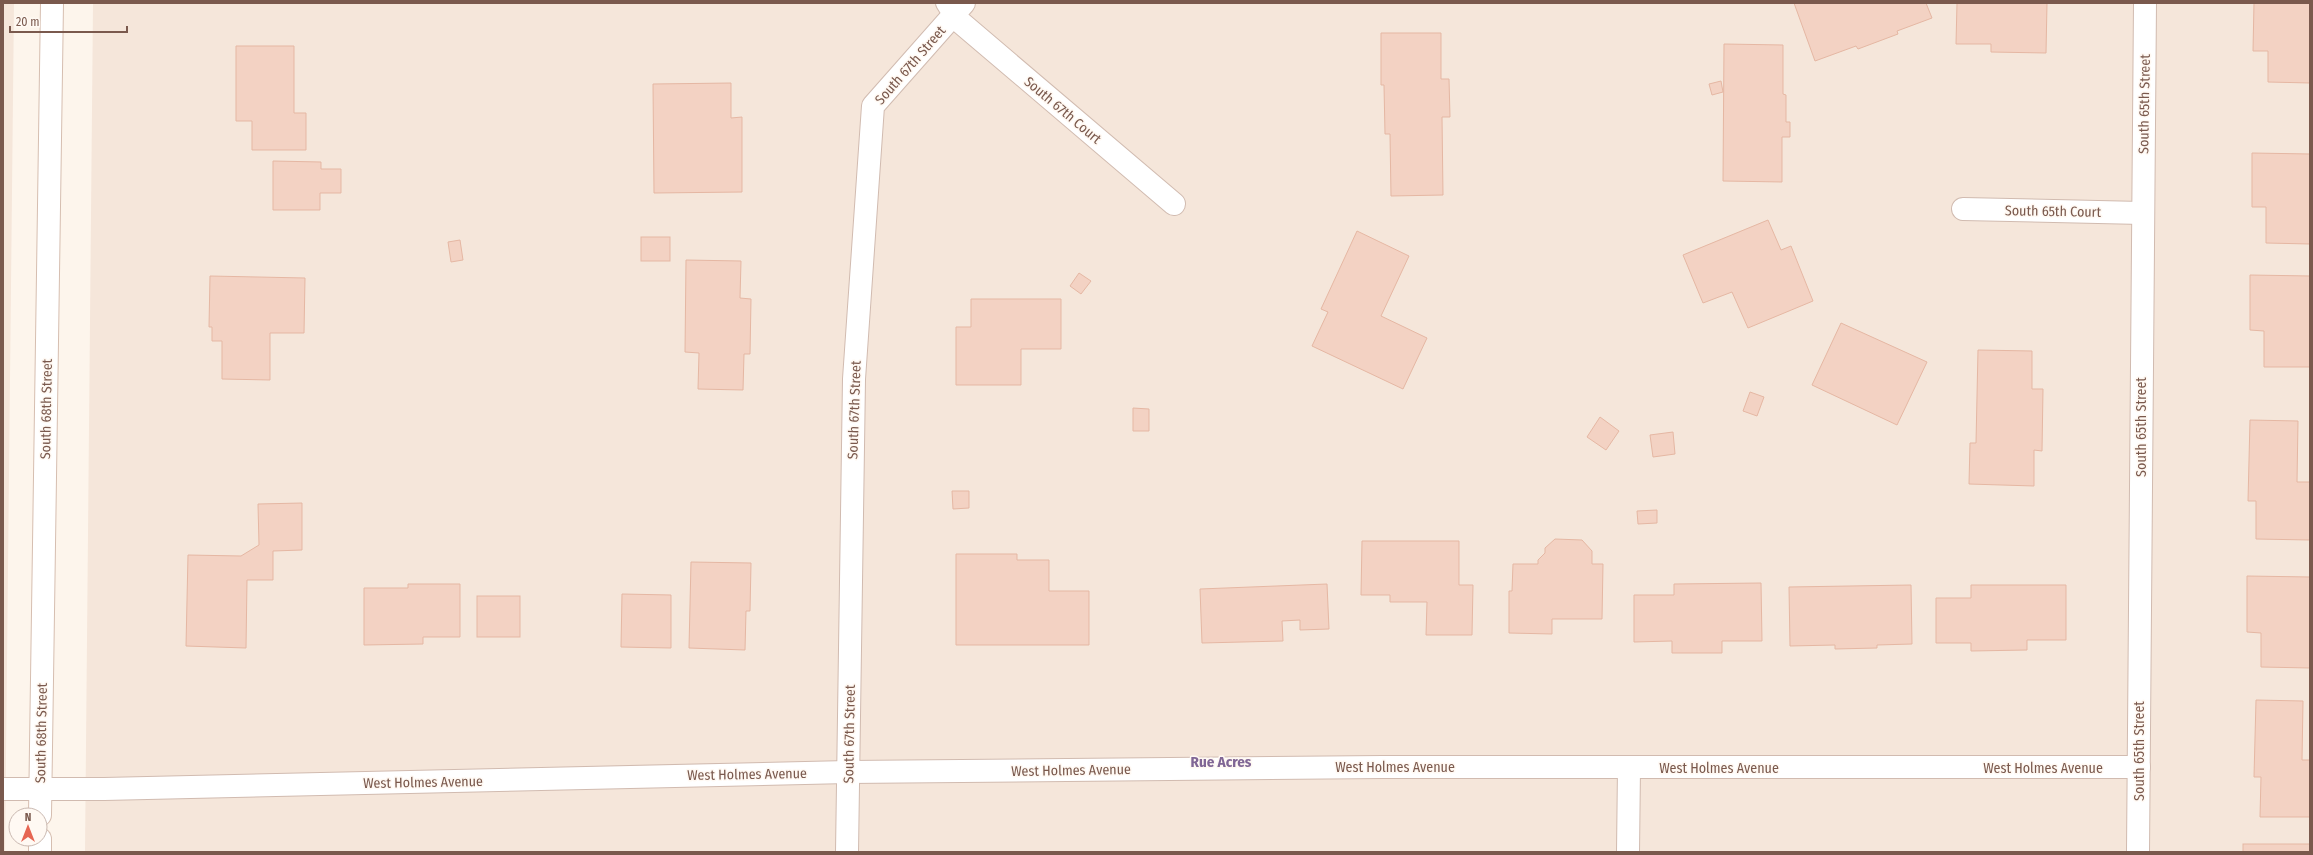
<svg xmlns="http://www.w3.org/2000/svg" width="2313" height="855" font-family="'Fira Sans Condensed',sans-serif">
  <style>
    .residential { fill: #f5e6da }
    .building { fill: #f3d2c3; stroke: #e5b7a3 }
    .lines { fill: none; stroke-linecap: round; stroke-linejoin: round }
    .lane-casing { stroke: #d1bbb0; stroke-width: 20 }
    .street-casing { stroke: #d1bbb0; stroke-width: 24 }
    .secondary-casing { stroke: #d6beb0; stroke-width: 24 }
    .lane { stroke: #fff; stroke-width: 18 }
    .street { stroke: #fff; stroke-width: 22 }
    .secondary { stroke: #fff; stroke-width: 22 }
    .labels { text-anchor: middle; stroke-width: 3; stroke-linejoin: round; paint-order: stroke }
    .street-label { font-size: 14px; fill: #7a594d; stroke: #fff9f3 }
    .neighbourhood-label { font-size: 15px; font-weight: bold; fill: #806695; stroke: #fff9f3 }
  </style>
  <rect width="100%" height="100%" fill="#fdf5ec"/>
  <!-- residential -->
  <g class="residential">
    <path d="M 3,3 L 14,3 L 5,852 L 3,852 Z"/>
    <path d="M 93,3 L 2310,3 L 2310,852 L 85,852 Z"/>
  </g>
  <!-- building -->
  <g class="building">
    <path d="M 1794,3 L 1926,3 L 1932,18 L 1897,31 L 1898,34 L 1858,49 L 1856,46 L 1815,61 Z"/>
    <path d="M 1957,3 L 2047,3 L 2046,53 L 1991,52 L 1991,44 L 1956,44 Z"/>
    <path d="M 2254,3 L 2310,3 L 2310,83 L 2268,82 L 2268,51 L 2253,51 Z"/>
    <path d="M 1381,33 L 1441,33 L 1441,79 L 1449,79 L 1450,117 L 1442,117 L 1443,195 L 1391,196 L 1390,134 L 1385,134 L 1384,85 L 1381,85 Z"/>
    <path d="M 1724,44 L 1783,45 L 1783,94 L 1786,95 L 1786,122 L 1790,122 L 1790,137 L 1782,137 L 1782,182 L 1723,181 Z"/>
    <path d="M 236,46 L 294,46 L 294,113 L 306,113 L 306,150 L 252,150 L 252,121 L 236,121 Z"/>
    <path d="M 1721,81 L 1723,92 L 1712,95 L 1709,84 Z"/>
    <path d="M 731,83 L 731,118 L 742,117 L 742,192 L 654,193 L 653,84 Z"/>
    <path d="M 2252,153 L 2310,154 L 2310,244 L 2266,243 L 2266,207 L 2252,207 Z"/>
    <path d="M 273,161 L 321,162 L 321,169 L 341,169 L 341,193 L 320,193 L 320,210 L 273,210 Z"/>
    <path d="M 1768,220 L 1781,250 L 1791,246 L 1813,301 L 1748,328 L 1732,292 L 1703,303 L 1683,255 Z"/>
    <path d="M 1357,231 L 1409,256 L 1381,316 L 1427,338 L 1403,389 L 1312,346 L 1328,312 L 1321,309 Z"/>
    <rect x="641" y="237" width="29" height="24"/>
    <path d="M 460,240 L 463,260 L 451,262 L 448,242 Z"/>
    <path d="M 686,260 L 741,261 L 740,298 L 751,299 L 750,354 L 744,354 L 743,390 L 698,389 L 699,353 L 685,352 Z"/>
    <path d="M 1079,273 L 1091,281 L 1081,294 L 1070,286 Z"/>
    <path d="M 2250,275 L 2310,276 L 2310,367 L 2264,367 L 2264,331 L 2250,330 Z"/>
    <path d="M 210,276 L 305,278 L 304,333 L 270,333 L 270,380 L 222,379 L 222,341 L 212,341 L 212,327 L 209,327 Z"/>
    <path d="M 971,299 L 1061,299 L 1061,349 L 1021,349 L 1021,385 L 956,385 L 956,327 L 971,327 Z"/>
    <path d="M 1841,323 L 1927,362 L 1897,425 L 1812,385 Z"/>
    <path d="M 1978,350 L 2032,351 L 2032,389 L 2043,389 L 2042,451 L 2034,450 L 2034,486 L 1969,484 L 1970,443 L 1976,443 Z"/>
    <path d="M 1750,392 L 1764,397 L 1757,416 L 1743,411 Z"/>
    <path d="M 1133,408 L 1149,409 L 1149,431 L 1133,431 Z"/>
    <path d="M 1600,417 L 1619,431 L 1606,450 L 1587,437 Z"/>
    <path d="M 2250,420 L 2298,421 L 2297,482 L 2310,482 L 2310,540 L 2256,539 L 2256,501 L 2248,501 Z"/>
    <path d="M 1673,432 L 1675,454 L 1653,457 L 1650,435 Z"/>
    <path d="M 952,491 L 969,491 L 969,508 L 953,509 Z"/>
    <path d="M 302,503 L 302,550 L 273,551 L 273,580 L 247,580 L 246,648 L 186,646 L 188,555 L 241,556 L 259,545 L 258,504 Z"/>
    <path d="M 1657,510 L 1657,523 L 1638,524 L 1637,511 Z"/>
    <path d="M 1555,539 L 1582,540 L 1592,551 L 1592,564 L 1603,564 L 1602,619 L 1552,619 L 1552,634 L 1509,633 L 1509,591 L 1512,591 L 1513,564 L 1538,564 L 1538,560 L 1545,553 L 1545,548 Z"/>
    <path d="M 1362,541 L 1459,541 L 1459,585 L 1473,585 L 1472,635 L 1426,635 L 1427,602 L 1390,602 L 1390,595 L 1361,595 Z"/>
    <path d="M 956,554 L 1017,554 L 1017,560 L 1049,560 L 1049,591 L 1089,591 L 1089,645 L 956,645 Z"/>
    <path d="M 691,562 L 751,563 L 750,611 L 746,611 L 745,650 L 689,648 Z"/>
    <path d="M 2247,576 L 2310,577 L 2310,668 L 2261,667 L 2261,633 L 2247,632 Z"/>
    <path d="M 1761,583 L 1762,641 L 1722,641 L 1722,653 L 1672,653 L 1672,641 L 1634,642 L 1634,595 L 1674,595 L 1674,584 Z"/>
    <path d="M 408,584 L 460,584 L 460,637 L 423,637 L 423,644 L 364,645 L 364,588 L 408,588 Z"/>
    <path d="M 1327,584 L 1329,629 L 1300,630 L 1300,620 L 1282,621 L 1283,641 L 1202,643 L 1200,589 Z"/>
    <path d="M 1911,585 L 1912,644 L 1877,645 L 1877,648 L 1835,649 L 1835,645 L 1790,646 L 1789,587 Z"/>
    <path d="M 1971,585 L 2066,585 L 2066,640 L 2027,640 L 2027,650 L 1971,651 L 1971,643 L 1936,643 L 1936,598 L 1971,598 Z"/>
    <path d="M 622,594 L 671,595 L 671,648 L 621,647 Z"/>
    <rect x="477" y="596" width="43" height="41"/>
    <path d="M 2256,700 L 2303,701 L 2302,760 L 2310,760 L 2310,817 L 2260,817 L 2261,777 L 2254,777 Z"/>
    <rect x="2243" y="844" width="67" height="8"/>
  </g>
  <g class="lines">
    <defs>
      <path id="lane" d="M 945,3 L 953,16"/>
      <g id="street">
        <path d="M 953,16 L 1174,204"/>
        <path d="M 1963,209 L 2142,213"/>
        <path d="M 3,789 L 104,789 L 848,772 L 1383,767 L 2139,767"/>
        <path d="M 847,852 L 854,379 L 873,106 L 964,3"/>
        <path d="M 1628,852 L 1629,768"/>
        <path d="M 2138,852 L 2145,3"/>
      </g>
      <g id="secondary">
        <path d="M 40,815 L 52,3"/>
        <path d="M 40,852 L 40,839"/>
      </g>
    </defs>
    <!-- lane casing -->
    <use href="#lane" class="lane-casing"/>
    <!-- street casing -->
    <use href="#street" class="street-casing"/>
    <!-- secondary casing -->
    <use href="#secondary" class="secondary-casing"/>
    <!-- lane -->
    <use href="#lane" class="lane"/>
    <!-- street -->
    <use href="#street" class="street"/>
    <!-- secondary -->
    <use href="#secondary" class="secondary"/>
  </g>
  <g class="labels">
    <!-- street labels -->
    <g class="street-label">
      <text transform="translate(910 65) rotate(-49)" y="5">South 67th Street</text>
      <text transform="translate(2144 104) rotate(-89)" y="5">South 65th Street</text>
      <text transform="translate(1063 110) rotate(40)" y="5">South 67th Court</text>
      <text transform="translate(2053 211) rotate(1)" y="5">South 65th Court</text>
      <text transform="translate(46 409) rotate(-89)" y="5">South 68th Street</text>
      <text transform="translate(854 410) rotate(-88)" y="5">South 67th Street</text>
      <text transform="translate(2141 427) rotate(-90)" y="5">South 65th Street</text>
      <text transform="translate(41 733) rotate(-89)" y="5">South 68th Street</text>
      <text transform="translate(849 734) rotate(-89)" y="5">South 67th Street</text>
      <text transform="translate(2139 751) rotate(-90)" y="5">South 65th Street</text>
      <text x="1395" y="772">West Holmes Avenue</text>
      <text x="1719" y="773">West Holmes Avenue</text>
      <text x="2043" y="773">West Holmes Avenue</text>
      <text transform="translate(1071 770) rotate(-1)" y="5">West Holmes Avenue</text>
      <text transform="translate(747 774) rotate(-1)" y="5">West Holmes Avenue</text>
      <text transform="translate(423 782) rotate(-1)" y="5">West Holmes Avenue</text>
    </g>
    <!-- neighbourhood labels -->
    <g class="neighbourhood-label">
      <text x="1221" y="767">Rue Acres</text>
    </g>
  </g>
  <!-- border -->
  <rect width="2313" height="855" fill="none" stroke="#7a594d" stroke-width="8"/>
  <!-- north arrow -->
  <g transform="translate(28 827)"><circle r="19" fill="#fff9f3" stroke="#cab9b1"/>
  <path d="M0-3L7 15L0 10L-7 15Z" fill="#e66552"/>
  <text y="-6" font-size="11" font-weight="bold" text-anchor="middle" fill="#7a594d">N</text>
  </g>
  <!-- scale -->
  <path d="M10 26v6h117v-6" fill="none" stroke="#7a594d" stroke-width="2"/>
  <text x="16" y="26" font-size="12" fill="#7a594d" stroke="#fff9f3" stroke-width="3" paint-order="stroke">20 m</text>
</svg>
